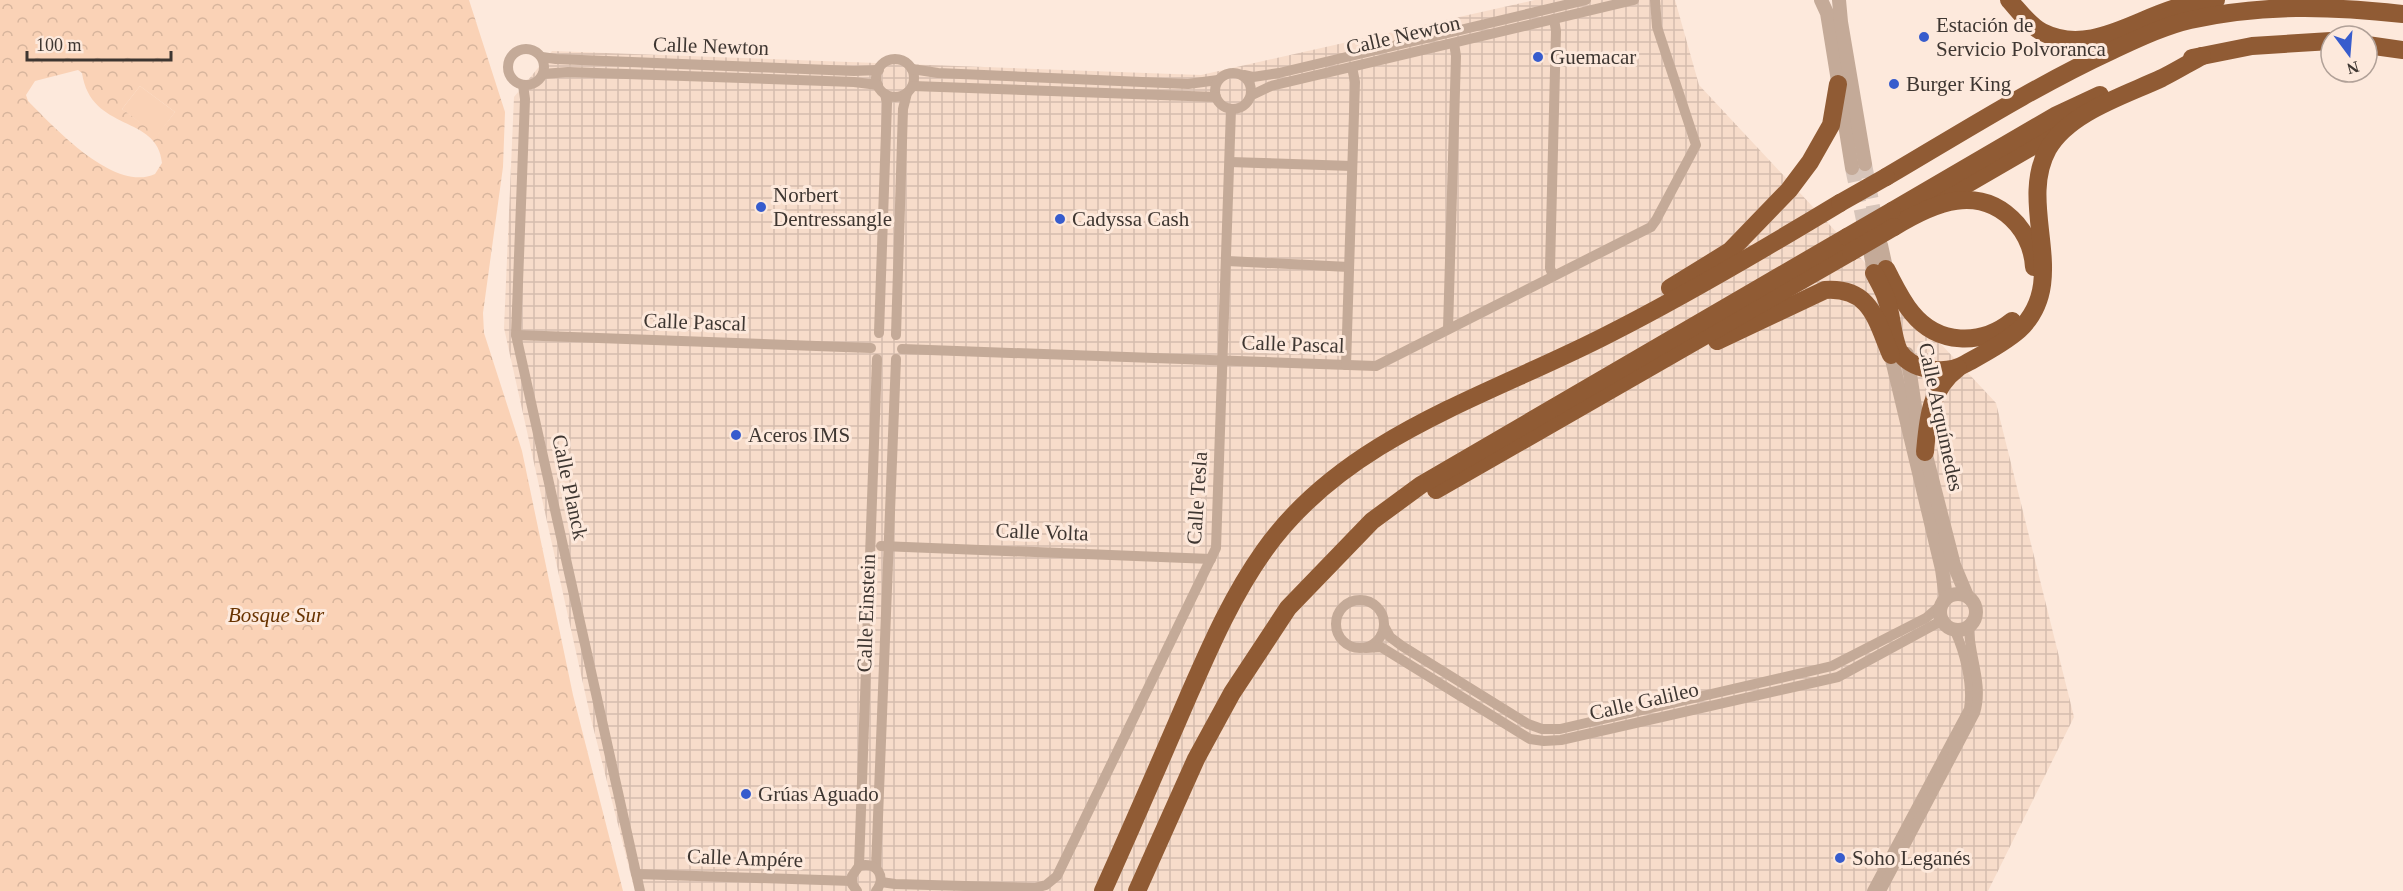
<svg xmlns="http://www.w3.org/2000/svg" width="2403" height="891" font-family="'Times New Roman',serif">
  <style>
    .industrial { fill: url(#industrial-grid) }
    .green { fill: #fad2b6 }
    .forest { fill: url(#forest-crowns); fill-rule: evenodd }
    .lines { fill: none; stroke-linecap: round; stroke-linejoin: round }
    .tertiary-tunnel { stroke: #d7c5ba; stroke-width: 14; stroke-dasharray: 14 7; stroke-linecap: butt }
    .minor { stroke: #c4aa98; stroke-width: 10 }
    .tertiary { stroke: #c4aa98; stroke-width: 14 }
    .motorway { stroke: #905b34; stroke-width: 18 }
    .motorway-bridge { stroke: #905b34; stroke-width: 18 }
    .poi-dot { fill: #375ccd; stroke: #fde9dc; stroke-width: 2 }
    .labels { text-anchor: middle; stroke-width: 6; stroke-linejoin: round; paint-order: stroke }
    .poi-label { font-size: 21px; fill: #3e3631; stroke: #fde9dc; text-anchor: start }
    .street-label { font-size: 21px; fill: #3e3631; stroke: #fde9dc }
    .park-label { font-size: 21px; font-style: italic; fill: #683300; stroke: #fde9dc }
  </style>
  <defs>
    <pattern id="industrial-grid" width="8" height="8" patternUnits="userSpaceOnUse" patternTransform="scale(1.5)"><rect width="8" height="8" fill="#f7dcca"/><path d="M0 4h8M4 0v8" fill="none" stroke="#d5bdae"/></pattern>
    <pattern id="forest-crowns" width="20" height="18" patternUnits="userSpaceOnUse" patternTransform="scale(1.5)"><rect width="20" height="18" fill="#fad2b6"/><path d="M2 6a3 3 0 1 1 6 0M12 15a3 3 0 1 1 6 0" fill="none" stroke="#d7b59d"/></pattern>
  </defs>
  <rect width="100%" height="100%" fill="#fde9dc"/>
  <!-- industrial -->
  <path class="industrial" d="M 1535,0 L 1675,0 L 1699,85 L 1996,403 L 2074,717 L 1988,891 L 635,891 L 590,715 L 504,328 L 514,97 L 552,51 L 1201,75 Z"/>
  <!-- green -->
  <path class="green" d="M 140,86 L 175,112 L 157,136 L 122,109 Z"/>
  <!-- forest -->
  <path class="forest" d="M 0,0 L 469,0 L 505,112 L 503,167 L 483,313 L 484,333 L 522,451 L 573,695 L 623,891 L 0,891 ZM 78,70 L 82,73 C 91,133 158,114 162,163 L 155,174 C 114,193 53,126 28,101 L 26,95 L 35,81 ZM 140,86 L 175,112 L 157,135 L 122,109 Z"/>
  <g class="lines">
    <!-- tertiary-tunnel -->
    <g class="tertiary-tunnel">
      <path d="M 1865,164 L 1877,228"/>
      <path d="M 1852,168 L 1866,234"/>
    </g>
    <!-- minor -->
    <g class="minor">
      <circle cx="526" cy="67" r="18"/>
      <path d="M 542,57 L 556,59 L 854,71 L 879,70"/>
      <circle cx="895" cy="78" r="19"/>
      <path d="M 912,69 L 938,73 L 1188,84 L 1218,80"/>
      <circle cx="1233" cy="91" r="18"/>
      <path d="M 543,74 L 568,72 L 854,82 L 878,85"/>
      <path d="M 1244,75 L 1253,77 L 1279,73 L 1586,0"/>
      <path d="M 523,85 L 525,99 L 516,335 L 640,891"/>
      <path d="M 913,86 L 1216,97"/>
      <path d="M 1252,95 L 1271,86 L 1634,0"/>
      <path d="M 1230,162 L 1352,166"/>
      <path d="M 1227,261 L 1349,267"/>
      <path d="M 1553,276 L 1550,268 L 1556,31 L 1554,19"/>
      <path d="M 1448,329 L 1456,56 L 1454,43"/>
      <path d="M 879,333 L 887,103 L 885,94"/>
      <path d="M 516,335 L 871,348"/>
      <path d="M 896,335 L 903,109 L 907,93"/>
      <path d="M 902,349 L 1376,366 L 1651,227 L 1656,220 L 1696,145 L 1657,27 L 1655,0"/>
      <path d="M 1346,365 L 1355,82 L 1352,67"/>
      <path d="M 881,546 L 1211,559"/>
      <circle cx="1360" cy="624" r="24"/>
      <path d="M 1384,626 L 1390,637 L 1402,646 L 1528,724 L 1542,729 L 1560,729 L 1832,666 L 1926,618 L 1941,605"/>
      <path d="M 1366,648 L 1381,647 L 1530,739 L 1544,741 L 1561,740 L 1838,677 L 1941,621"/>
      <path d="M 859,866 L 877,359"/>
      <path d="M 876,868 L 896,359"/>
      <path d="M 636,874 L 852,881"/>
      <path d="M 881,882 L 895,884 L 1035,888 L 1046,885 L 1057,876 L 1216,548 L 1231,109"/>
      <path d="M 857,891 L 852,884 L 852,876 L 859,866 C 877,861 887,877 876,891"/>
      <path d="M 1872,891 L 1969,709 C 1973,685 1965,653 1955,631"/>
      <path d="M 1881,891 L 1975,713 C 1984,684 1969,657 1969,627"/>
    </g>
    <!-- tertiary -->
    <g class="tertiary">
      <path d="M 1821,0 L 1827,13 L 1852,168"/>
      <path d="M 1839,0 L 1841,22 L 1865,164"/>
      <path d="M 1881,245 L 1888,277"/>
      <path d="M 1870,251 L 1876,281"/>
      <path d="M 1889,347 L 1942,569 L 1946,598"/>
      <path d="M 1907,354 L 1917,420 L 1954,565 L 1967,596"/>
      <circle cx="1958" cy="612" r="18"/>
    </g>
    <!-- motorway -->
    <g class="motorway">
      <path d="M 2009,0 C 2019,11 2029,25 2042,32 C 2089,56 2135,19 2179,7 C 2191,4 2204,2 2216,0"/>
      <path d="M 2367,45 L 2403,50"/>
      <path d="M 2192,58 L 2252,46 L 2331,41"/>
      <path d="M 1886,177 C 1961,133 2035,86 2113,50 C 2137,39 2164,26 2190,20 C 2261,4 2331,6 2403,14"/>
      <path d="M 1938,201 L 2057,132"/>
      <path d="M 1892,211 L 2055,116 L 2100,95"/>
      <path d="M 1894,227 C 1933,203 1980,182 2017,224 C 2027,236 2033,251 2034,267"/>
      <path d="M 1886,269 C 1894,284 1901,300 1912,313 C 1938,345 1981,346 2012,321"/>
      <path d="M 1874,273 C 1878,281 1883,289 1886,298 C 1892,313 1892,337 1899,351 C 1911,371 1946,375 1965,364 C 1983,354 2003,344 2019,330 C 2072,280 2016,207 2048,149 C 2069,112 2126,95 2162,78 C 2176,71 2189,63 2202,56"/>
      <path d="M 1670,288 L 1730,251 L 1789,190 L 1810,162 L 1831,125 L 1838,84"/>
      <path d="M 1717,341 L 1825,290 C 1871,287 1876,320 1891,355"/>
      <path d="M 1925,452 C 1928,420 1929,390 1958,368"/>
      <path d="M 1436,490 L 1851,252"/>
      <path d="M 1103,891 C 1132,827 1160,762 1188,697 C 1210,647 1232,596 1264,551 C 1345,436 1489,396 1609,334 C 1688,294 1764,249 1840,203"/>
      <path d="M 1137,891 L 1196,759 L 1232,693 L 1288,608 L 1372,521 L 1421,485 L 1847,237"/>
    </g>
    <!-- motorway-bridge -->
    <g class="motorway-bridge">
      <path d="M 1840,203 L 1886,177"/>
      <path d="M 1847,237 L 1892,211"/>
      <path d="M 1851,252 L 1894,227"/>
    </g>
  </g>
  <!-- markers -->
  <g class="poi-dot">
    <circle cx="1924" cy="37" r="6"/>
    <circle cx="1538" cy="57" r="6"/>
    <circle cx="1894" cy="84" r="6"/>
    <circle cx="761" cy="207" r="6"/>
    <circle cx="1060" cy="219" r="6"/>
    <circle cx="736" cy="435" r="6"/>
    <circle cx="746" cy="794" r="6"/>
    <circle cx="1840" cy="858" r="6"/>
  </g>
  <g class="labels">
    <!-- poi labels -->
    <g class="poi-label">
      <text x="1936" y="32">Estación de<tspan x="1936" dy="24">Servicio Polvoranca</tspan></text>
      <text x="1550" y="64">Guemacar</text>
      <text x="1906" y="91">Burger King</text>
      <text x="773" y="202">Norbert<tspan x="773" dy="24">Dentressangle</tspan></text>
      <text x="1072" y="226">Cadyssa Cash</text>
      <text x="748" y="442">Aceros IMS</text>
      <text x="758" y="801">Grúas Aguado</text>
      <text x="1852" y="865">Soho Leganés</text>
    </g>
    <!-- street labels -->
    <g class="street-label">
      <text transform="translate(1403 35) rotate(-13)" y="7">Calle Newton</text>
      <text transform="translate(711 46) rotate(2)" y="7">Calle Newton</text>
      <text transform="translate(695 322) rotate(2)" y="7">Calle Pascal</text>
      <text transform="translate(1293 344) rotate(2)" y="7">Calle Pascal</text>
      <text transform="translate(1941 417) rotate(78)" y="7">Calle Arquímedes</text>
      <text transform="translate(570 487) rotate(78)" y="7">Calle Planck</text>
      <text transform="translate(1197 498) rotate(-86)" y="7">Calle Tesla</text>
      <text transform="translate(1042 532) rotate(2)" y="7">Calle Volta</text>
      <text transform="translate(866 613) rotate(-88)" y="7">Calle Einstein</text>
      <text transform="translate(1644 701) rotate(-13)" y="7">Calle Galileo</text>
      <text transform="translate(745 858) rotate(2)" y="7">Calle Ampére</text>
    </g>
    <!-- park labels -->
    <g class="park-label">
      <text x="276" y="622">Bosque Sur</text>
    </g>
  </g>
  <!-- north arrow -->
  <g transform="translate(2349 54) rotate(164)"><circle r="28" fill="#fde9dc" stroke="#b1a198" stroke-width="1.5"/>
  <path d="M0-4.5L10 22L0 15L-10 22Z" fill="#375ccd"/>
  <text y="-9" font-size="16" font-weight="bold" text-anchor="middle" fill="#3e3631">N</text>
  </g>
  <!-- scale -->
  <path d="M27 51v9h144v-9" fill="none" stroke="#3e3631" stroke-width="3"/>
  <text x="36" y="51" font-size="18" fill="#3e3631" stroke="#fde9dc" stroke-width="4.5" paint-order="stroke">100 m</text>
</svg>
